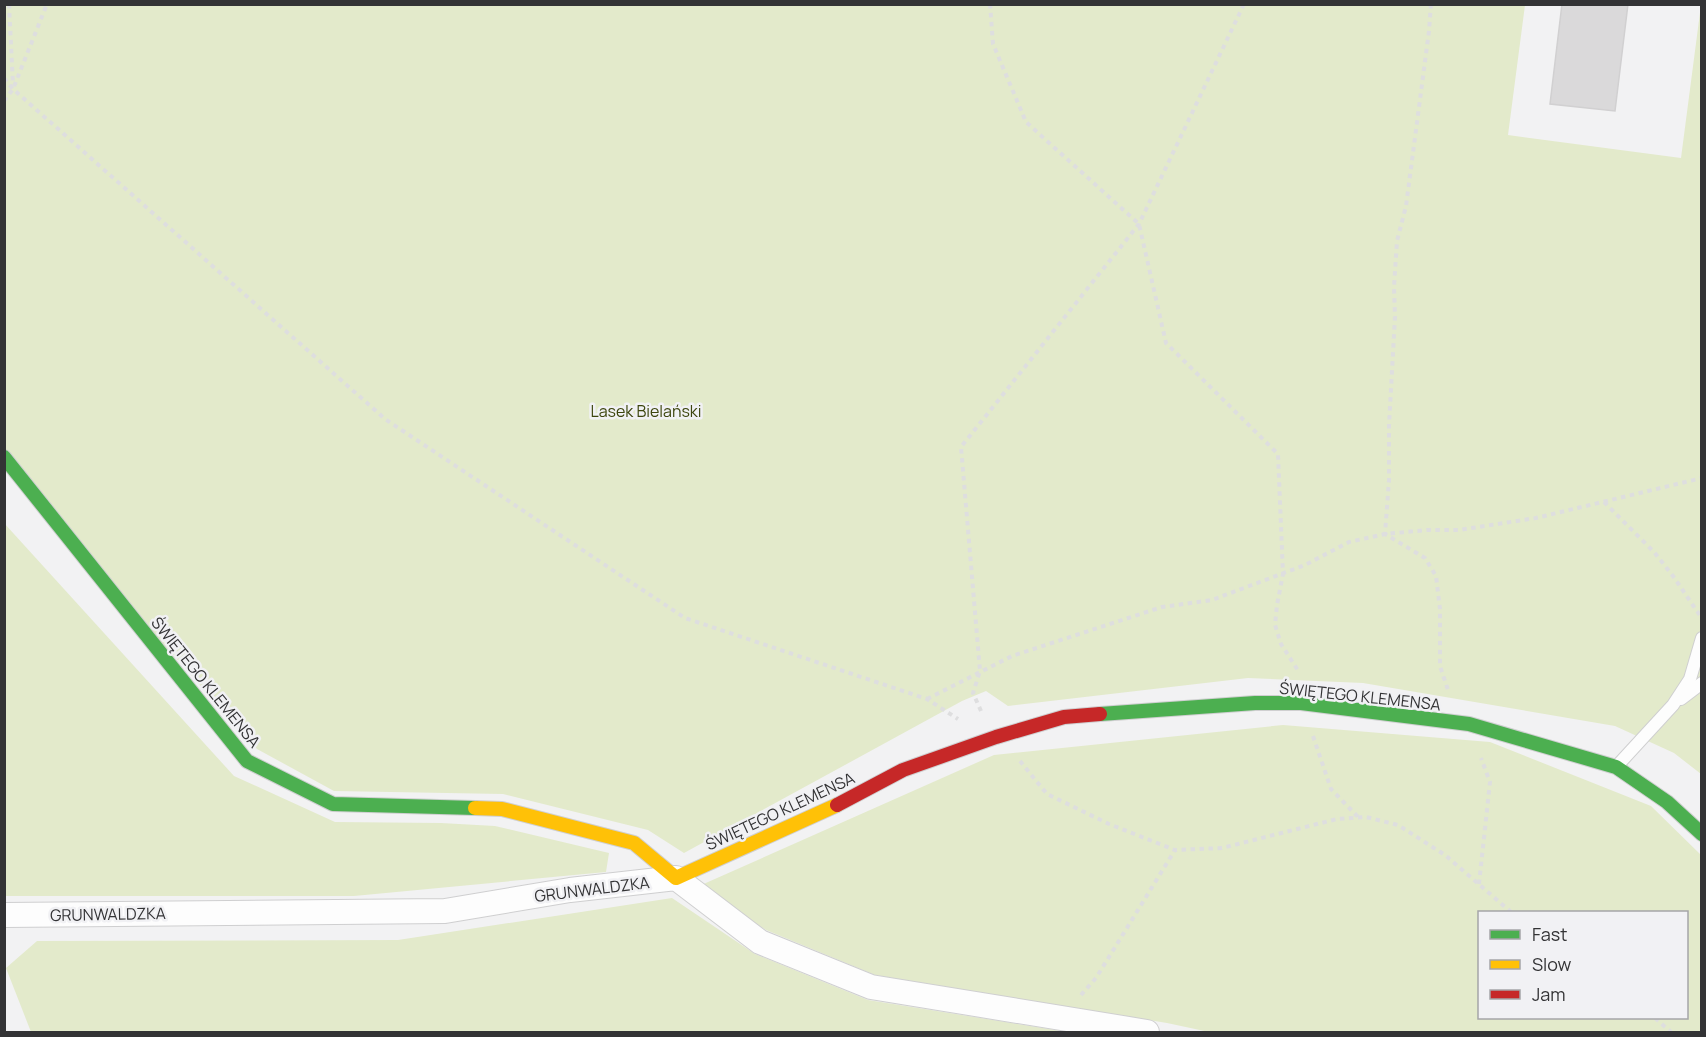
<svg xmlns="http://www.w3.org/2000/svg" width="1706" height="1037" font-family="Manrope,sans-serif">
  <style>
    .green { fill: #e3eacb; fill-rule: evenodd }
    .building { fill: #dad9da; stroke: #d1d0d1; stroke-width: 1.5 }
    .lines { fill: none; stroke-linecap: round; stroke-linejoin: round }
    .lane-casing { stroke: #cfcfd0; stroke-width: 14 }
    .street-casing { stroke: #cfcfd0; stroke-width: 26 }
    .fast-casing { stroke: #cfcfd0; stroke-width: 16 }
    .slow-casing { stroke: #cfcfd0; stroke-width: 16 }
    .jam-casing { stroke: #cfcfd0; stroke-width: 16 }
    .path { stroke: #dededf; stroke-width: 4; stroke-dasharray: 4.5 4.5; stroke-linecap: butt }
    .lane { stroke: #fdfdfd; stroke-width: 12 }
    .street { stroke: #fdfdfd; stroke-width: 24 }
    .fast { stroke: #4caf50; stroke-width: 14 }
    .slow { stroke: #ffc107; stroke-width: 14 }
    .jam { stroke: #c62828; stroke-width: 14 }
    .labels { text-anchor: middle; stroke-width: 5; stroke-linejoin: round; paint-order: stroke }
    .park-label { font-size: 16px; fill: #3d460e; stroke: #f1f1f4 }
    .street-label { font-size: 16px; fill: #333335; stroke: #f1f1f4 }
  </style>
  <rect width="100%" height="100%" fill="#f2f2f3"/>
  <!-- green -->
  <g class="green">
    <path d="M 4,5 L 1525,5 L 1508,135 L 1681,158 L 1701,5 L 1701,774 L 1674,753 L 1615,726 L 1363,683 L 1248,678 L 1008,706 L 986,691 L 962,701 L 684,853 L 648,830 L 503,794 L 334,791 L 257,749 L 5,466 Z"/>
    <path d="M 4,523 L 234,776 L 335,822 L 441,823 L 495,826 L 609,853 L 606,872 L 354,896 L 5,896 Z"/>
    <path d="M 1283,725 L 1490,742 L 1651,806 L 1701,855 L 1701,1032 L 1209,1032 L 1167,1023 L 875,975 L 766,930 L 699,886 L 994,755 ZM 1480,912 L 1686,912 L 1686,1018 L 1480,1018 Z"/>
    <path d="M 672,898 L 755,954 L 868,1000 L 1068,1032 L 31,1032 L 6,968 L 37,941 L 398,940 Z"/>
  </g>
  <!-- building -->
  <path class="building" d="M 1562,4 L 1628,4 L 1615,111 L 1550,104 Z"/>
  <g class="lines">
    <defs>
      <g id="lane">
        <path d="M 1681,699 L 1702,683"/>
        <path d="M 1616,767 L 1673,705 L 1690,679 L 1702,638"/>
      </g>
      <path id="street" d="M 4,915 L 445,911 L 570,890 L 676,878 L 760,942 L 871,987 L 1147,1032"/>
      <g id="fast">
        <path d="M 4,457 L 247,761 L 333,804 L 475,808"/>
        <path d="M 1100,714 L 1255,703 L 1301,703 L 1469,724 L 1616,767 L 1667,802 L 1702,834"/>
      </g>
      <path id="slow" d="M 475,808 L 502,809 L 634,843 L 676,878 L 837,805"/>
      <path id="jam" d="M 837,805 L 903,770 L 996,737 L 1064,717 L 1100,714"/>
    </defs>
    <!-- lane casing -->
    <use href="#lane" class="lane-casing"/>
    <!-- street casing -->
    <use href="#street" class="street-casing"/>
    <!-- fast casing -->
    <use href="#fast" class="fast-casing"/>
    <!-- slow casing -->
    <use href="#slow" class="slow-casing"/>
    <!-- jam casing -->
    <use href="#jam" class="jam-casing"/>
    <!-- path -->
    <g class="path">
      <path d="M 9,4 L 13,85"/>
      <path d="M 990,4 L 993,44 L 1026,122 L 1139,224 L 1166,343 L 1278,454 L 1283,574 L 1277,605 L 1275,625 L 1281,644 L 1299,672"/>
      <path d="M 1431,4 L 1429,31 L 1411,168 L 1406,206 L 1397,241 L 1394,287 L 1395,317 L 1389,425 L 1389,480 L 1385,534 L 1425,558 L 1436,576 L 1440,609 L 1440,666 L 1448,690"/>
      <path d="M 4,78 L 13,89 L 385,419 L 685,618 L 927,699 L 958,719"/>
      <path d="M 4,101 L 13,89 L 47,4"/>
      <path d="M 1604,502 L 1654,552 L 1673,576 L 1701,617"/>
      <path d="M 927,699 L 1012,656 L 1162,607 L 1212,600 L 1305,565 L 1349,542 L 1385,534 L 1427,530 L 1459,530 L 1536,518 L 1702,478"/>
      <path d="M 981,711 L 973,693 L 980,671 L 961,447 L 1139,224 L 1244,4"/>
      <path d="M 1313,736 L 1331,789 L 1358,817"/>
      <path d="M 1020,761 L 1047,794 L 1109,824 L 1175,850 L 1222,848 L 1337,819 L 1366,817 L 1398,825 L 1445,855 L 1511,912"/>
      <path d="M 1479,884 L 1490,782 L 1481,758"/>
      <path d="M 1081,995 L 1096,978 L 1175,850"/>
      <path d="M 1655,1018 L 1671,1032"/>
    </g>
    <!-- lane -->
    <use href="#lane" class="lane"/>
    <!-- street -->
    <use href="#street" class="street"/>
    <!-- fast -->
    <use href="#fast" class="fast"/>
    <!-- slow -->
    <use href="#slow" class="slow"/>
    <!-- jam -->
    <use href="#jam" class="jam"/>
  </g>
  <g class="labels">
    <!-- park labels -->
    <g class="park-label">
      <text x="646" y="417">Lasek Bielański</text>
    </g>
    <!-- street labels -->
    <g class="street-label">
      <text transform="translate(206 682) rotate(51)" y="6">ŚWIĘTEGO KLEMENSA</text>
      <text transform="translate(1360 696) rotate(6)" y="6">ŚWIĘTEGO KLEMENSA</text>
      <text transform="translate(780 811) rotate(-25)" y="6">ŚWIĘTEGO KLEMENSA</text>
      <text transform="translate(592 889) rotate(-7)" y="6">GRUNWALDZKA</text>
      <text transform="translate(108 914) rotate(-1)" y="6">GRUNWALDZKA</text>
    </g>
  </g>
  <!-- border -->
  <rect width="1706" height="1037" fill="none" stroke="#333335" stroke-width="12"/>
  <!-- legend -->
  <rect x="1478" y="911" width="210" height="108" fill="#f1f1f4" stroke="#a5a5a8" stroke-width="1.5"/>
  <rect x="1490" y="930" width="30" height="9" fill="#4caf50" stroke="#a5a5a8" stroke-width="1.5"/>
  <text x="1532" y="941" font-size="18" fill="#333335">Fast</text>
  <rect x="1490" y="960" width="30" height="9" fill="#ffc107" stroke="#a5a5a8" stroke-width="1.5"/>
  <text x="1532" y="971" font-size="18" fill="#333335">Slow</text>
  <rect x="1490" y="990" width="30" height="9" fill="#c62828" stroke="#a5a5a8" stroke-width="1.5"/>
  <text x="1532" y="1001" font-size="18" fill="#333335">Jam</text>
</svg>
